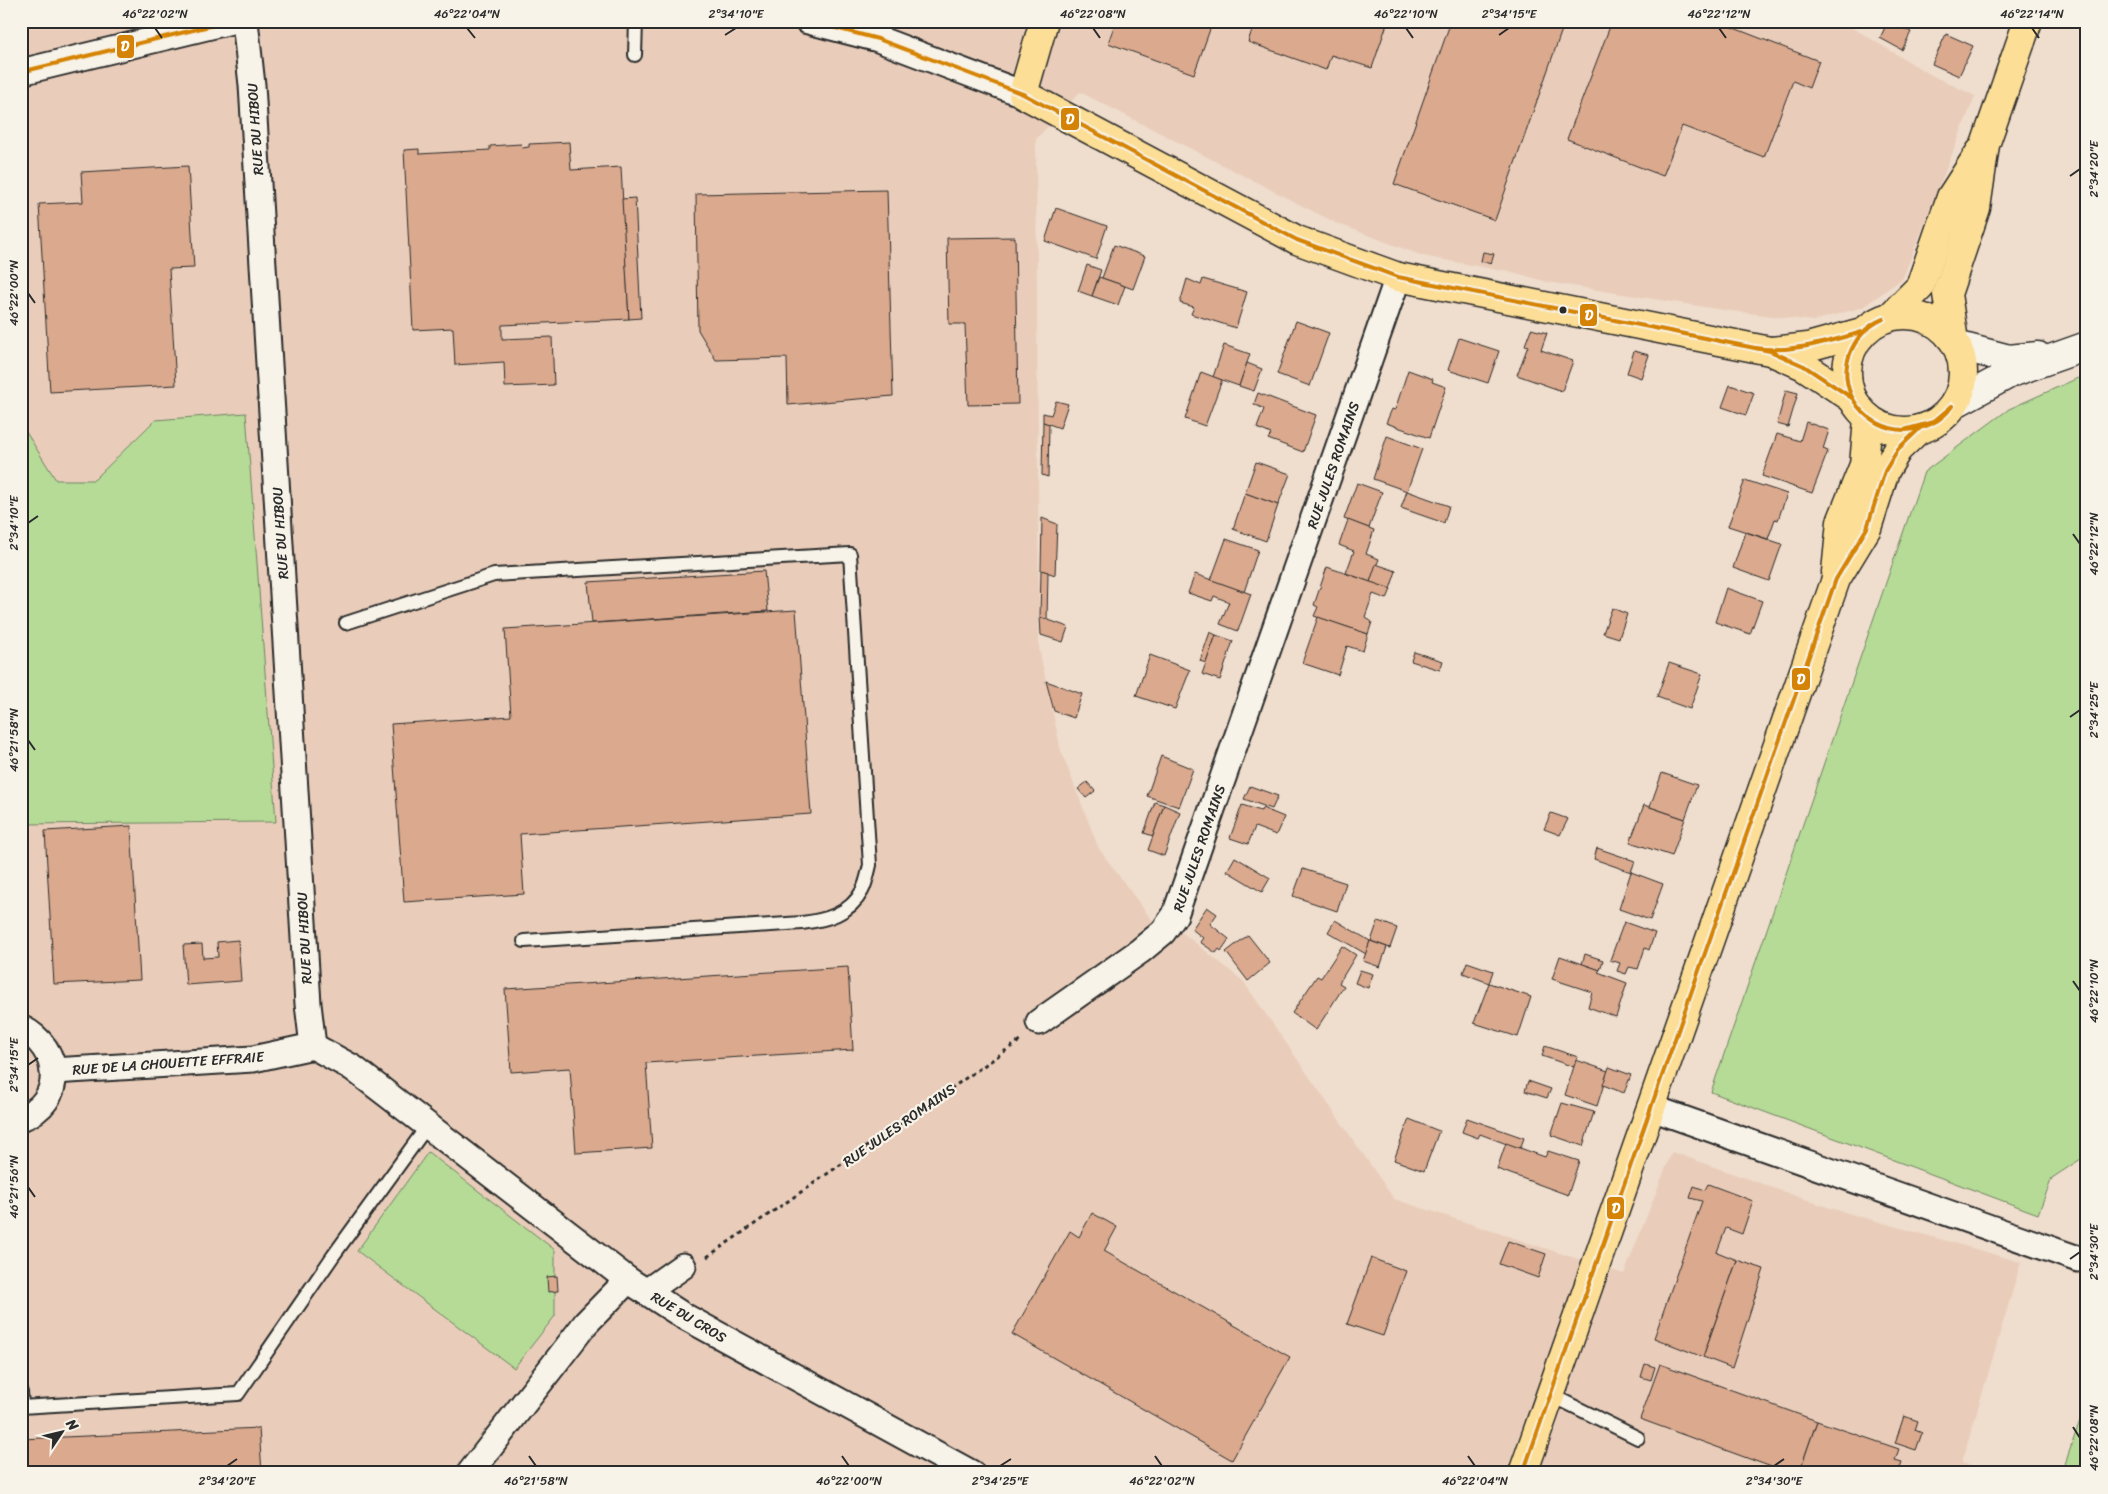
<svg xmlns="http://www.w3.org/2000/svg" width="2108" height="1494" font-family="Sriracha,sans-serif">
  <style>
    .built { fill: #e9cdba }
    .green { fill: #b5db97; stroke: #708361 }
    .building { fill: #dba98d; stroke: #2b2b2b }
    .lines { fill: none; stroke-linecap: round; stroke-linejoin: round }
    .lane-casing { stroke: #2b2b2b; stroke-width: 16 }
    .street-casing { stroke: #2b2b2b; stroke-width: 29 }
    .secondary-casing { stroke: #2b2b2b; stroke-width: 31 }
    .primary-casing { stroke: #2b2b2b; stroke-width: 31 }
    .path { stroke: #2b2b2b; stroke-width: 3; stroke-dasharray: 4 4; stroke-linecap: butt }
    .lane { stroke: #f7f3e8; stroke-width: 12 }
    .street { stroke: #f7f3e8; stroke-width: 25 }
    .secondary { stroke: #f7f3e8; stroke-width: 28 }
    .primary { stroke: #fcde96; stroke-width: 28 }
    .bus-1-casing { stroke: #f7f3e8; stroke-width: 8 }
    .bus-1 { stroke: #d58306; stroke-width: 4 }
    .ticks { fill: none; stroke: #2b2b2b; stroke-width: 2 }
    .bus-dot { fill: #2b2b2b; stroke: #f7f3e8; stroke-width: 2 }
    .labels { text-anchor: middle; stroke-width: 4.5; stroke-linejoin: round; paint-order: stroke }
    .street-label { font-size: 14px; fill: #2b2b2b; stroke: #f7f3e8 }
    .line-badge { stroke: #f7f3e8; stroke-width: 2 }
    .badge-label { font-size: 14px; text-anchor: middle; font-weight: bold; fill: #fff }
    .neatline { fill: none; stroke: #2b2b2b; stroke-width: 2 }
    .ticks-label { font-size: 12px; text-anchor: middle; fill: #2b2b2b }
  </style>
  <rect width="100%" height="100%" fill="#efddcd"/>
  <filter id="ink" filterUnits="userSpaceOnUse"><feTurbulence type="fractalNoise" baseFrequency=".02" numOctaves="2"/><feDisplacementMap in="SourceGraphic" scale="10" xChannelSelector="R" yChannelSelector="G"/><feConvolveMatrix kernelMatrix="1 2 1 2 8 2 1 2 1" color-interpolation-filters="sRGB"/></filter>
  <g filter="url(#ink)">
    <!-- built -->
    <path class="built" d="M 21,21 L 1841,21 L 1933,76 L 1975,96 L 1903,278 L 1863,307 L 1813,321 L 1717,309 L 1547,282 L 1506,270 L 1497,270 L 1423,256 L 1336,223 L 1080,92 L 1036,139 L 1039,648 L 1061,751 L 1099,849 L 1151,919 L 1183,933 L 1243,981 L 1394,1199 L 1624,1274 L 1672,1152 L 1830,1208 L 2021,1262 L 1962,1462 L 1994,1473 L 21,1473 Z"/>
    <!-- green -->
    <g class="green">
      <path d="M 2087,374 L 2087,1155 L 2052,1178 L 2038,1214 L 1711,1092 L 1924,472 L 2009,409 Z"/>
      <path d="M 246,413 L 276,822 L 21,824 L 21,424 L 56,480 L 94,480 L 155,420 Z"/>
      <path d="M 428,1152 L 555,1250 L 555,1316 L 514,1368 L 357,1251 Z"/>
      <path d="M 2087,1400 L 2087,1473 L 2062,1473 Z"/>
    </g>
    <!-- building -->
    <g class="building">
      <path d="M 1116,21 L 1213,21 L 1194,74 L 1108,43 Z"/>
      <path d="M 1255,21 L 1388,21 L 1372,68 L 1331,55 L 1326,70 L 1248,42 Z"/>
      <path d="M 1451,21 L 1557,21 L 1564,24 L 1495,220 L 1394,184 Z"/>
      <path d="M 1612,21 L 1722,21 L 1721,23 L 1819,61 L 1809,88 L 1793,81 L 1764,157 L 1682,126 L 1663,176 L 1567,139 Z"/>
      <path d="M 1888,21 L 1911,32 L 1902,50 L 1880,38 Z"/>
      <path d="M 1946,34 L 1973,46 L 1959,76 L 1932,64 Z"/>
      <path d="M 569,142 L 571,170 L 621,167 L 629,319 L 502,325 L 502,339 L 552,337 L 554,385 L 505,387 L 504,362 L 455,365 L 453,328 L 413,330 L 404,150 L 419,149 L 419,154 L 490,150 L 490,146 L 521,144 L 522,148 L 529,147 L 529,144 Z"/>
      <path d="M 188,166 L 194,268 L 169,269 L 176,385 L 50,392 L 39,204 L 83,202 L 81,172 Z"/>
      <path d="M 887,190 L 893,396 L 788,405 L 787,358 L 716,360 L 698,330 L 696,194 Z"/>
      <path d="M 635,198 L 641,318 L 629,319 L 622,199 Z"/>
      <path d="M 1056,208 L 1107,226 L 1096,259 L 1045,241 Z"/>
      <path d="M 1015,237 L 1018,404 L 968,405 L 965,324 L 949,324 L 947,238 Z"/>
      <path d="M 1114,245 L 1145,256 L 1133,289 L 1102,278 Z"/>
      <path d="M 1483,252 L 1494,254 L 1491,264 L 1481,261 Z"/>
      <path d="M 1087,265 L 1101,270 L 1092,296 L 1078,291 Z"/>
      <path d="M 1099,277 L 1125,286 L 1118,305 L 1092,296 Z"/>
      <path d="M 1187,279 L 1201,285 L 1203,279 L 1247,292 L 1236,328 L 1191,314 L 1194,307 L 1180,303 Z"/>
      <path d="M 1296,321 L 1329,333 L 1310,386 L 1277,374 Z"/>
      <path d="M 1531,329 L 1547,333 L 1541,350 L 1573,361 L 1562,391 L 1517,375 L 1528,346 L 1525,345 Z"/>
      <path d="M 1459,338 L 1499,351 L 1488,383 L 1448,370 Z"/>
      <path d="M 1224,345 L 1250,354 L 1239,386 L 1213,377 Z"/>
      <path d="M 1634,351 L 1649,355 L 1641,378 L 1627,373 Z"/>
      <path d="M 1247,363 L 1262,369 L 1254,391 L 1239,386 Z"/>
      <path d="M 1408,370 L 1433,379 L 1432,382 L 1446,387 L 1429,438 L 1386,423 L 1392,409 L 1395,410 Z"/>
      <path d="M 1201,372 L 1222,380 L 1205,426 L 1185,419 Z"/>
      <path d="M 1730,385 L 1754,393 L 1746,415 L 1722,407 Z"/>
      <path d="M 1786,390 L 1798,393 L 1788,427 L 1777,424 Z"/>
      <path d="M 1258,393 L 1316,415 L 1303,452 L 1268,439 L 1271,434 L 1257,428 L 1264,409 L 1254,404 Z"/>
      <path d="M 1056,401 L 1068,404 L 1060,428 L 1043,422 L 1043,413 L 1051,415 Z"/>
      <path d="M 1043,422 L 1049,424 L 1048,477 L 1042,475 Z"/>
      <path d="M 1806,422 L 1829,430 L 1823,449 L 1828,451 L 1812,493 L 1762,476 L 1777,434 L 1800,441 Z"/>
      <path d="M 1387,436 L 1422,449 L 1407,491 L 1373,479 Z"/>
      <path d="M 1256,462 L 1290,474 L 1278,505 L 1245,493 Z"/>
      <path d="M 1745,480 L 1787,494 L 1778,520 L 1775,519 L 1768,539 L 1728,526 Z"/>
      <path d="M 1357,483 L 1382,492 L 1369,528 L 1344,519 Z"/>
      <path d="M 1407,491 L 1449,506 L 1444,523 L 1401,508 Z"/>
      <path d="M 1245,493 L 1278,505 L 1266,541 L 1233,529 Z"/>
      <path d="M 1042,518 L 1057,524 L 1055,575 L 1041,570 Z"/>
      <path d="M 1348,520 L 1374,530 L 1366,554 L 1379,559 L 1370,582 L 1346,573 L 1354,551 L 1339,545 Z"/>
      <path d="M 1745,532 L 1782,544 L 1769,581 L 1733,568 Z"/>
      <path d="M 1226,539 L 1258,550 L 1244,592 L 1211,580 Z"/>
      <path d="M 1376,564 L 1396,571 L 1390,589 L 1370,582 Z"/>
      <path d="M 1327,567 L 1391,589 L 1387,599 L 1373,594 L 1365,617 L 1372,622 L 1368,634 L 1314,616 L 1318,607 L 1314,605 Z"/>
      <path d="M 1041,570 L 1048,572 L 1047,620 L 1040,617 Z"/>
      <path d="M 764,571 L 768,611 L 592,623 L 588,582 Z"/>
      <path d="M 1195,574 L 1251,594 L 1238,631 L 1220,624 L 1229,602 L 1214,596 L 1212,601 L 1188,593 Z"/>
      <path d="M 1726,588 L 1762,601 L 1750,634 L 1715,622 Z"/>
      <path d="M 1612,608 L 1627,614 L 1619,638 L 1603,633 Z"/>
      <path d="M 796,610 L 811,814 L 520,834 L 524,894 L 404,902 L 391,724 L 511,716 L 505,629 Z"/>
      <path d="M 1040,617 L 1068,627 L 1063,642 L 1041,635 Z"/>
      <path d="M 1318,617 L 1368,634 L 1363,651 L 1347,646 L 1338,675 L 1302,663 Z"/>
      <path d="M 1210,632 L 1216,635 L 1206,663 L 1200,661 Z"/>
      <path d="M 1216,635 L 1233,641 L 1220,680 L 1202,674 Z"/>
      <path d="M 1414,652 L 1443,661 L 1440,670 L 1411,661 Z"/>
      <path d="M 1150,655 L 1190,670 L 1175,709 L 1136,696 Z"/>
      <path d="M 1669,663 L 1702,674 L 1690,709 L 1657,697 Z"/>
      <path d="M 1046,681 L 1082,694 L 1074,718 L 1054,711 Z"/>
      <path d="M 1161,756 L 1193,769 L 1179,807 L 1147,796 Z"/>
      <path d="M 1662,773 L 1697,785 L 1685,819 L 1650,807 Z"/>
      <path d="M 1087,782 L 1095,791 L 1086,798 L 1078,789 Z"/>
      <path d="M 1250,786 L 1278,796 L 1272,809 L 1244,799 Z"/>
      <path d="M 1155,802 L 1164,805 L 1153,836 L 1144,833 Z"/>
      <path d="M 1164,805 L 1180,812 L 1164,856 L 1148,850 Z"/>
      <path d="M 1242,805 L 1261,811 L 1262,808 L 1284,817 L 1276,835 L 1255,827 L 1248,844 L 1230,838 Z"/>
      <path d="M 1644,805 L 1685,819 L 1672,856 L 1630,842 Z"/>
      <path d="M 1551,813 L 1568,819 L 1560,835 L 1544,829 Z"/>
      <path d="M 131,826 L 140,980 L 54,984 L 45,831 Z"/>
      <path d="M 1597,848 L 1635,861 L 1631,872 L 1594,859 Z"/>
      <path d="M 1235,857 L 1270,878 L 1262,892 L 1227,871 Z"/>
      <path d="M 1303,869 L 1346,883 L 1337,911 L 1293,896 Z"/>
      <path d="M 1631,872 L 1663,884 L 1650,920 L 1619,909 Z"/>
      <path d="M 1207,907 L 1217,914 L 1210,924 L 1229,939 L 1221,951 L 1219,949 L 1216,953 L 1200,942 L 1203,938 L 1192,929 Z"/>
      <path d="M 1335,920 L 1370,941 L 1366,954 L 1328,932 Z"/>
      <path d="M 1378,921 L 1397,928 L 1390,948 L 1371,941 Z"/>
      <path d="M 1624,922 L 1655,933 L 1649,950 L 1645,948 L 1638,969 L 1629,967 L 1626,974 L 1617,971 L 1620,963 L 1610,960 Z"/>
      <path d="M 1248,935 L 1270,963 L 1248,981 L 1226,952 Z"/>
      <path d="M 238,940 L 241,981 L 186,985 L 183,945 L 202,944 L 203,958 L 218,957 L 217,942 Z"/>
      <path d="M 1370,941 L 1387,947 L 1380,967 L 1363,961 Z"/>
      <path d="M 1342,946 L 1356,955 L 1339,983 L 1344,986 L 1316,1030 L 1292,1013 L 1317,976 L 1321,978 Z"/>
      <path d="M 1585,954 L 1603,960 L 1600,970 L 1582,964 Z"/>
      <path d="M 1560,956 L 1600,970 L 1598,972 L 1627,983 L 1616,1017 L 1588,1007 L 1592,992 L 1552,979 Z"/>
      <path d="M 1467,962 L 1493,971 L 1489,983 L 1463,973 Z"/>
      <path d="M 848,967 L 853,1050 L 646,1063 L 652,1148 L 576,1153 L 570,1068 L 511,1072 L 505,989 Z"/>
      <path d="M 1360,970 L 1373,974 L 1368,988 L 1355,983 Z"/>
      <path d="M 1489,983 L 1531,997 L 1518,1037 L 1474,1023 Z"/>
      <path d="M 1545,1046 L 1578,1057 L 1574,1067 L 1542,1056 Z"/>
      <path d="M 1576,1060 L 1608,1071 L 1597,1106 L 1565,1095 Z"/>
      <path d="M 1609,1067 L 1631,1075 L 1624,1093 L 1603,1085 Z"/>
      <path d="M 1528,1081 L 1551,1089 L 1547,1098 L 1525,1091 Z"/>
      <path d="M 1562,1103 L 1594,1112 L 1583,1146 L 1551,1135 Z"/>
      <path d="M 1467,1118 L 1524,1138 L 1520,1149 L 1480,1134 L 1478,1138 L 1462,1132 Z"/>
      <path d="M 1409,1119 L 1439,1131 L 1424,1171 L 1394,1160 Z"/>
      <path d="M 1506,1143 L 1545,1157 L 1548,1151 L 1579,1161 L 1568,1195 L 1497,1169 Z"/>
      <path d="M 1708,1184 L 1753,1201 L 1742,1234 L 1726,1228 L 1717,1252 L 1737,1260 L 1703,1357 L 1654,1338 L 1702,1201 L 1690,1198 L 1694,1186 L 1705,1190 Z"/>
      <path d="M 1092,1213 L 1117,1227 L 1104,1251 L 1290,1357 L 1232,1460 L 1012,1334 L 1070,1231 L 1079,1237 Z"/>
      <path d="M 1508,1241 L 1546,1254 L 1538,1278 L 1499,1264 Z"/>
      <path d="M 1371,1258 L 1406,1271 L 1383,1336 L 1347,1324 Z"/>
      <path d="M 1737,1260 L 1764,1269 L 1732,1368 L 1703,1357 Z"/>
      <path d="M 557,1276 L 558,1291 L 548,1292 L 547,1277 Z"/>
      <path d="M 1645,1364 L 1655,1367 L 1651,1380 L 1641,1377 Z"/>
      <path d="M 1660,1364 L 1817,1421 L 1799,1473 L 1788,1473 L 1640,1419 Z"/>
      <path d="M 1904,1416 L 1918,1421 L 1915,1430 L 1922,1433 L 1916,1450 L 1895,1443 Z"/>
      <path d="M 1817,1421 L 1899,1449 L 1895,1460 L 1902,1462 L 1898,1473 L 1799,1473 Z"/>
      <path d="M 259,1428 L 262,1473 L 21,1473 L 21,1439 Z"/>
      <path d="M 558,1466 L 578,1473 L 556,1473 Z"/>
    </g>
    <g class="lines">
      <defs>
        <g id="lane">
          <path d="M 635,55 L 636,21"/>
          <path d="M 346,623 L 494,575 L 850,554 L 870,865 C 868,873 866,884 862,891 C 850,914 826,920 802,923 L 524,941"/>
          <path d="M 21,1392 L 22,1407"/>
          <path d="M 1551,1395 L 1638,1438"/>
          <path d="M 21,1407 L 238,1394 L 333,1256 L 428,1125"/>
        </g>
        <g id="street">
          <path d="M 245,21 L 252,85 L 308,1004 L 313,1046"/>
          <path d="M 808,21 L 878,39 L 1023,94"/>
          <path d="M 21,72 L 231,21"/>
          <path d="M 1039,1022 L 1140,951 L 1163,932 L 1175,915 L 1398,277"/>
          <path d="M 21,1028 C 62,1048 66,1102 21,1118"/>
          <path d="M 313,1046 L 353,1068 L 628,1280 L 682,1315 L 971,1473"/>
          <path d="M 53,1071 L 253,1059 L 313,1046"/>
          <path d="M 1652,1108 L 2078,1259"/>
          <path d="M 646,1292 L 683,1266"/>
          <path d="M 470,1473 L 586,1323 L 628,1280"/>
        </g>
        <g id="secondary">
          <path d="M 1956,345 L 2009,359 L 2038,356"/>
          <path d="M 1954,404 L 2011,373 L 2087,346"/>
        </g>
        <g id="primary">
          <path d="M 1044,21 L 1023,94 L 1297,240 L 1398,277 L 1770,351 L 1804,366 L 1852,398"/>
          <circle cx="1905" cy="373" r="58"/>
          <path d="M 1891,316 L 1920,287 L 1951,197 L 1980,152"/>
          <path d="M 1954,341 L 1947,294 L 1976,208 L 1985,145 L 2028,21"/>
          <path d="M 1772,351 L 1808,347 L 1862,332"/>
          <path d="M 1836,572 L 1841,522 L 1864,465 L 1868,419"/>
          <path d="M 1523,1473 L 1836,579 L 1867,528 L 1885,471 L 1898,449 L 1919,429"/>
        </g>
      </defs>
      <!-- lane casing -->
      <use href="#lane" class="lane-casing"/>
      <!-- street casing -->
      <use href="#street" class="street-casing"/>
      <!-- secondary casing -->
      <use href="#secondary" class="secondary-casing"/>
      <!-- primary casing -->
      <use href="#primary" class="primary-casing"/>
      <!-- path -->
      <path class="path" d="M 707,1257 L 1021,1040"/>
      <!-- lane -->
      <use href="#lane" class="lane"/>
      <!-- street -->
      <use href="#street" class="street"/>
      <!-- secondary -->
      <use href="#secondary" class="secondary"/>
      <!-- primary -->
      <use href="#primary" class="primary"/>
      <defs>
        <g id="bus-1">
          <path d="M 809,21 L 878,39 L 1023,94 L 1297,240 L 1398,277 L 1770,351 L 1804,366 L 1852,398"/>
          <path d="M 21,72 L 230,21"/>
          <path d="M 1755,348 C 1792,353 1826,342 1862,332"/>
          <path d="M 1849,356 C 1837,394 1867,429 1904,430"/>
          <path d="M 1849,356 C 1855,339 1865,326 1883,319"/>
          <path d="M 1849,356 C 1855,339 1866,327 1883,319"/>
          <path d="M 1904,430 C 1922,430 1942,422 1952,406"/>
          <path d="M 1904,430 L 1933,422 L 1952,406"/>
          <path d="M 1523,1473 L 1836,579 L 1867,528 L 1885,471 L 1898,449 L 1919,429"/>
        </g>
      </defs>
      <!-- bus-1 casing -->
      <use href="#bus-1" class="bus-1-casing"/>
      <!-- bus-1 -->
      <use href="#bus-1" class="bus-1"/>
    </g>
  </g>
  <!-- ticks -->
  <path class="ticks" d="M 155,28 L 162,38M 467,28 L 475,38M 1093,28 L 1100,38M 1406,28 L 1413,38M 1719,28 L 1726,38M 2032,28 L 2039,38M 725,35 L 736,28M 1499,35 L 1509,28M 2070,176 L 2080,169M 28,293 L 35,303M 28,523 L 38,516M 2073,534 L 2080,544M 2070,717 L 2080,710M 28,740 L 35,750M 2073,981 L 2080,991M 28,1065 L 38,1058M 28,1187 L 35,1197M 2070,1259 L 2080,1252M 2073,1427 L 2080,1438M 529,1456 L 536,1466M 842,1456 L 849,1466M 1155,1456 L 1162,1466M 1468,1456 L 1475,1466M 227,1466 L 237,1459M 1000,1466 L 1011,1459M 1774,1466 L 1784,1459"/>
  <!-- markers -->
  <circle class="bus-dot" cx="1563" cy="310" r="4.5"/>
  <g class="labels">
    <!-- street labels -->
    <g class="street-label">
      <text transform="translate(255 129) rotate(-94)" y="5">RUE DU HIBOU</text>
      <text transform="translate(1333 465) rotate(-71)" y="5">RUE JULES ROMAINS</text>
      <text transform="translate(280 533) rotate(-94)" y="5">RUE DU HIBOU</text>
      <text transform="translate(1199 848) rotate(-71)" y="5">RUE JULES ROMAINS</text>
      <text transform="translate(304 938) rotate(-93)" y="5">RUE DU HIBOU</text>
      <text transform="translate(168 1063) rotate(-4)" y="5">RUE DE LA CHOUETTE EFFRAIE</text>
      <text transform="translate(899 1125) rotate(-35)" y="5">RUE JULES ROMAINS</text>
      <text transform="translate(689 1317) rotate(31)" y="5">RUE DU CROS</text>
    </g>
  </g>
  <g class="line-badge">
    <rect x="116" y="34" width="19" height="25" rx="5" fill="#d58306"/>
    <rect x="1060" y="107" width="20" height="24" rx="5" fill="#d58306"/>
    <rect x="1579" y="303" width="19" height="24" rx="5" fill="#d58306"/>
    <rect x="1791" y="667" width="20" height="24" rx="5" fill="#d58306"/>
    <rect x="1606" y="1196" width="19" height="24" rx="5" fill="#d58306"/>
  </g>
  <g class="badge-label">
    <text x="125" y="51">D</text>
    <text x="1070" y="124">D</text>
    <text x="1589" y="320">D</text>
    <text x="1801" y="684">D</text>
    <text x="1616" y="1213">D</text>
  </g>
  <!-- margin -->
  <rect width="2108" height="1494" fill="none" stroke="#f7f3e8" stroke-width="55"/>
  <!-- north arrow -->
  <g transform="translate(62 1432) rotate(55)" stroke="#f7f3e8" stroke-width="4" paint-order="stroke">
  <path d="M0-4L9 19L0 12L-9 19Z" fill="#2b2b2b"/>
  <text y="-8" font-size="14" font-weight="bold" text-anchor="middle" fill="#2b2b2b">N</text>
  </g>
  <rect x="28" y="28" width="2052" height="1438" class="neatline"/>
  <g class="ticks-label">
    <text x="155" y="18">46°22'02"N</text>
    <text x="467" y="18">46°22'04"N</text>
    <text x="736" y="18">2°34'10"E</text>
    <text x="1093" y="18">46°22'08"N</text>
    <text x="1406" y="18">46°22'10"N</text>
    <text x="1509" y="18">2°34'15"E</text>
    <text x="1719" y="18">46°22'12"N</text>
    <text x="2032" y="18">46°22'14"N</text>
    <text transform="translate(2094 169) rotate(-90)" y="4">2°34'20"E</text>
    <text transform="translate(14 293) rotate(-90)" y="4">46°22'00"N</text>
    <text transform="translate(14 523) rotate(-90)" y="4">2°34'10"E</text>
    <text transform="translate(2094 544) rotate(-90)" y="4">46°22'12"N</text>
    <text transform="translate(2094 710) rotate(-90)" y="4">2°34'25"E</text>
    <text transform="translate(14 740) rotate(-90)" y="4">46°21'58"N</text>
    <text transform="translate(2094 991) rotate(-90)" y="4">46°22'10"N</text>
    <text transform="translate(14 1065) rotate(-90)" y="4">2°34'15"E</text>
    <text transform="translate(14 1187) rotate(-90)" y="4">46°21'56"N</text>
    <text transform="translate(2094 1252) rotate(-90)" y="4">2°34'30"E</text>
    <text transform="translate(2094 1438) rotate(-90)" y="4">46°22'08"N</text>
    <text x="227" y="1485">2°34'20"E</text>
    <text x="536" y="1485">46°21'58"N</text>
    <text x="849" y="1485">46°22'00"N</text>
    <text x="1000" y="1485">2°34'25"E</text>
    <text x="1162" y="1485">46°22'02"N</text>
    <text x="1475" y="1485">46°22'04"N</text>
    <text x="1774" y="1485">2°34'30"E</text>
  </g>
</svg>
